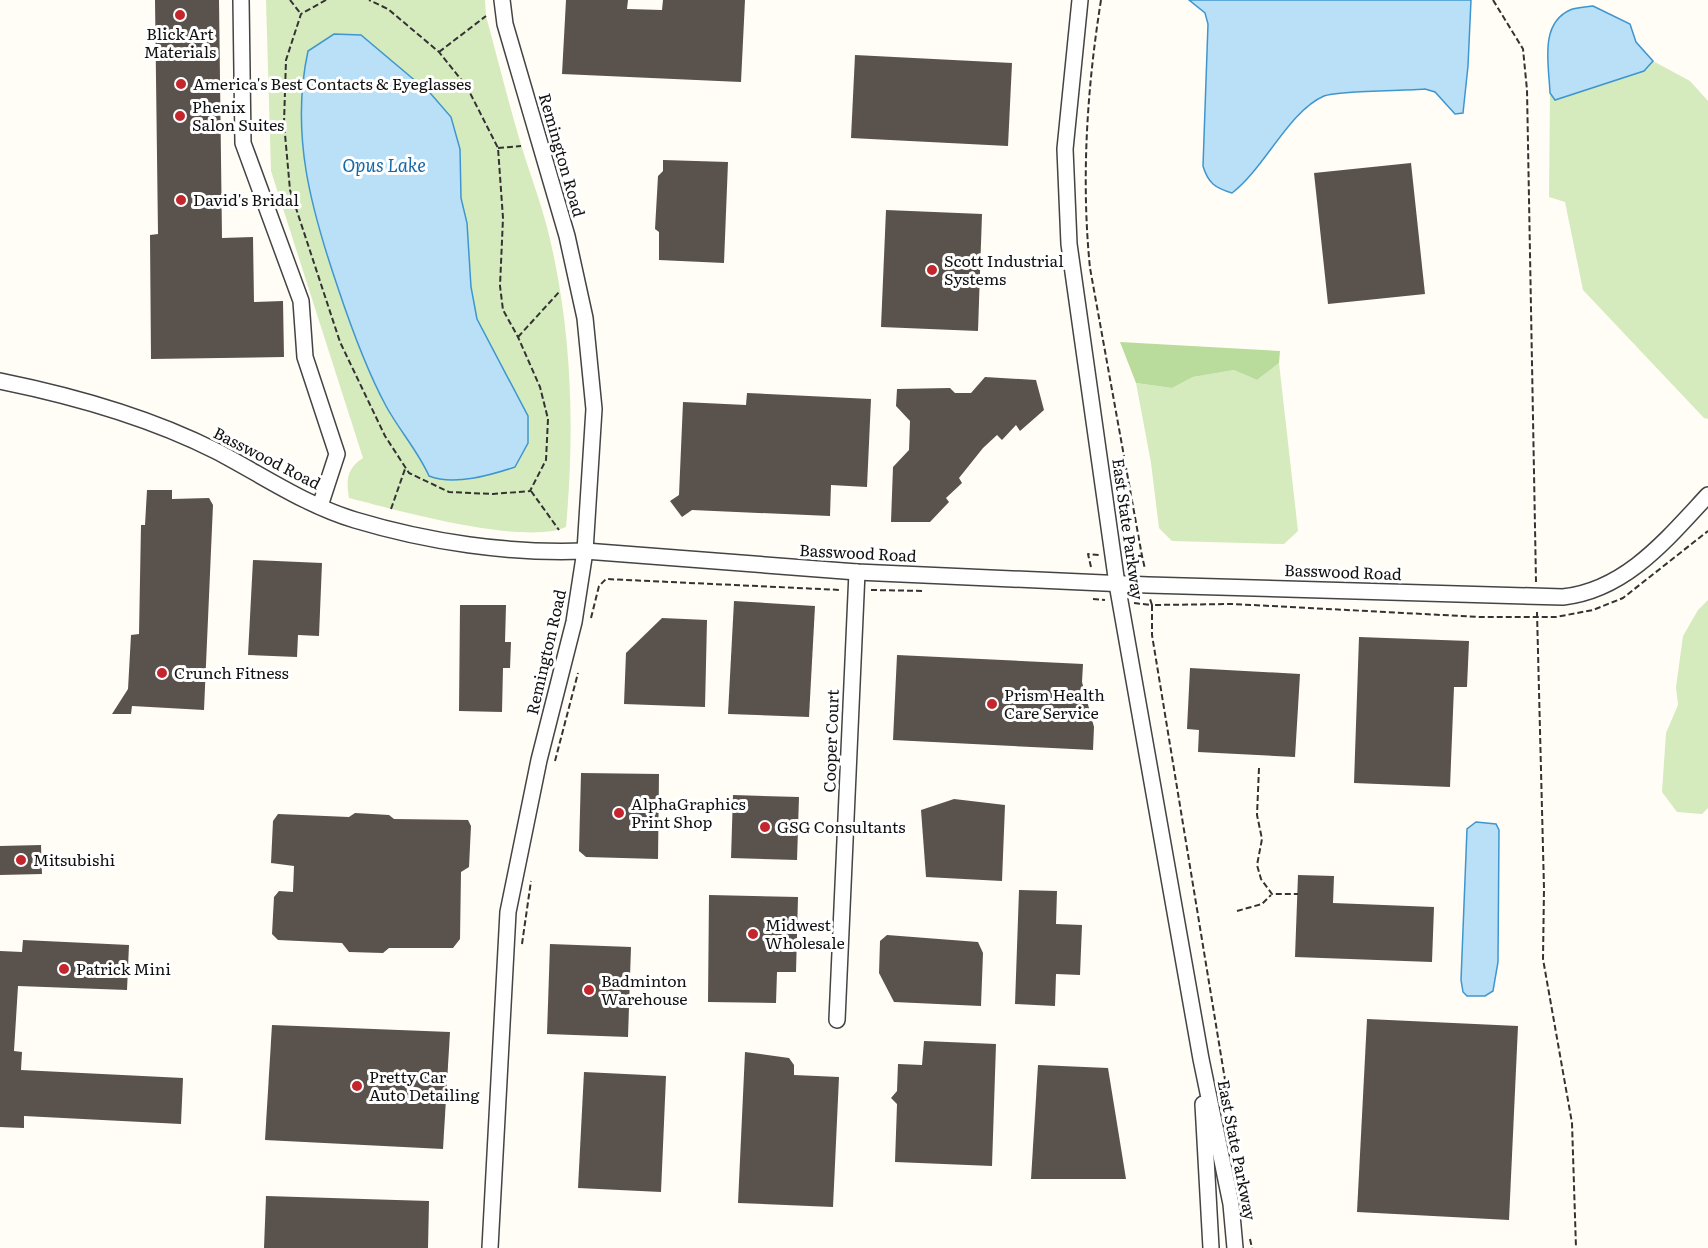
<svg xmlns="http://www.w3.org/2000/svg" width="1708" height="1248" font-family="Literata,serif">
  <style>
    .green { fill: #d5ebbd }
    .forest { fill: #b9dc9c }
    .water { fill: #b9e0f7; stroke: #3f96cf; stroke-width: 1.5 }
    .building { fill: #5a524d }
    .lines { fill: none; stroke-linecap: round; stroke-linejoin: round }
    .minor-casing { stroke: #444; stroke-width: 18 }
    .path { stroke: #333; stroke-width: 2; stroke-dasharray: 6 3; stroke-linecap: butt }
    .minor { stroke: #fff; stroke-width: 15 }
    .poi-dot { fill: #c4262e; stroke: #fff; stroke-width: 2 }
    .labels { text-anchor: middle; stroke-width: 6; stroke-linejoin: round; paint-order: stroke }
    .poi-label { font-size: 16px; fill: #111; stroke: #fff; text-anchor: start }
    .street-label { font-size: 16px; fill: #111; stroke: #fff }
    .water-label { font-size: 18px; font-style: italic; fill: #1768a6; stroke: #fff }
  </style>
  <rect width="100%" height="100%" fill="#fffdf5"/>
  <!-- green -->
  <g class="green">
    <path d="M 266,0 L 485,0 L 486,16 C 498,60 509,105 522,148 C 530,174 540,200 547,227 C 572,326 575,426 566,527 C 524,546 396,510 349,498 C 346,480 347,468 363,458 L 271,171 Z"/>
    <path d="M 1653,61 L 1690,81 L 1708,101 L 1708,419 L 1704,418 L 1583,290 L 1565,202 L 1549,197 L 1550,93 L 1555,100 L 1644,71 Z"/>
    <path d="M 1279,363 L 1298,531 L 1284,544 L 1172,541 L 1159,528 L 1151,463 L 1136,383 L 1172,388 L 1193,377 L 1234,370 L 1257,380 Z"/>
    <path d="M 1708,600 L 1708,808 L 1702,814 L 1677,812 L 1662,792 L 1666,733 L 1678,705 L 1676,687 L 1683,636 L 1698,610 Z"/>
  </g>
  <!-- forest -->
  <path class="forest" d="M 1120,342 L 1280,351 L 1279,363 L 1257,380 L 1234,370 L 1193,377 L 1172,388 L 1136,383 Z"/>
  <!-- water -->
  <g class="water">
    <path d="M 1189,0 L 1471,0 L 1468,66 L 1463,113 L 1455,114 L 1435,92 L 1425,89 C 1406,91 1338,90 1324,96 C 1289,111 1264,169 1232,193 C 1215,188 1208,183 1203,166 L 1208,24 L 1205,13 Z"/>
    <path d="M 1593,6 L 1630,24 L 1636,42 L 1653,61 L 1644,71 L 1555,100 L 1550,93 C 1549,65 1539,24 1570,10 C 1576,7 1586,7 1593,6 Z"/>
    <path d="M 334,34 L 361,35 L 431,94 L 451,117 L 460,149 L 461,198 L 467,223 L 471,287 L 477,319 L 528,416 L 528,443 L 515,467 C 491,475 454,486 429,476 C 418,451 399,430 386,406 C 366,369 351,327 338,288 C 311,209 290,134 308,51 Z"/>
    <path d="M 1476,822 L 1496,824 L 1499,830 L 1498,962 L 1493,991 L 1485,996 L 1467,996 L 1463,992 L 1461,980 L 1467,829 Z"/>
  </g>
  <!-- building -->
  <g class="building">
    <path d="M 155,0 L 219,0 L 222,238 L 253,237 L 254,302 L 283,301 L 284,357 L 151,359 L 150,235 L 158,234 Z"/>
    <path d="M 566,0 L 628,0 L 627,9 L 662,10 L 663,0 L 745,0 L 741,82 L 562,74 Z"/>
    <path d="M 855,55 L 1012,63 L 1008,146 L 851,138 Z"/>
    <path d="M 663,160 L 728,162 L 724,263 L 659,260 L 659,232 L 655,229 L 658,176 L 663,171 Z"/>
    <path d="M 1411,163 L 1425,294 L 1328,304 L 1314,173 Z"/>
    <path d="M 886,210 L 982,214 L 978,331 L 881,327 Z"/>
    <path d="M 985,377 L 1036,380 L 1044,410 L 1020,431 L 1016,425 L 1002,440 L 997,435 L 983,448 L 959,478 L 962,483 L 946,498 L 949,502 L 930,522 L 891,522 L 893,467 L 909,450 L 910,421 L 896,406 L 897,389 L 950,388 L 955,393 L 971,393 Z"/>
    <path d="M 747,393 L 871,399 L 867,487 L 831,485 L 830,516 L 692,510 L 682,517 L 670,501 L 679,495 L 683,402 L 746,405 Z"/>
    <path d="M 147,490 L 172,490 L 172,499 L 209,498 L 213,505 L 204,710 L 132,706 L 131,714 L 112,714 L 128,689 L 131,635 L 139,634 L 141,525 L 145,525 Z"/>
    <path d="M 253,560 L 322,563 L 319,636 L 298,635 L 297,657 L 248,655 Z"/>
    <path d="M 734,601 L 815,606 L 809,717 L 728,714 Z"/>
    <path d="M 460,605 L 506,605 L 505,642 L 511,642 L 510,668 L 503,668 L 502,712 L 459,711 Z"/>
    <path d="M 662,618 L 707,620 L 705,707 L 624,704 L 626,653 Z"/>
    <path d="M 1359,637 L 1469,641 L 1467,687 L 1454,687 L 1450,787 L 1354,783 Z"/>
    <path d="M 897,655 L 1083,664 L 1082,682 L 1094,727 L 1093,750 L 893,740 Z"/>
    <path d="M 1190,668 L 1300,674 L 1295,757 L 1198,752 L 1199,730 L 1187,729 Z"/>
    <path d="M 581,773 L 659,774 L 658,859 L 586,857 L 579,851 Z"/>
    <path d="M 733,795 L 799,797 L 797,860 L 731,858 Z"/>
    <path d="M 954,799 L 1005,805 L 1002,881 L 926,877 L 921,810 Z"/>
    <path d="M 355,813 L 389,815 L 394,819 L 468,820 L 471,826 L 469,867 L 461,872 L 460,939 L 453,948 L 389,948 L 383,953 L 349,952 L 342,943 L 278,940 L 272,934 L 274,897 L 279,891 L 293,892 L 294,866 L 271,863 L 273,821 L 278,814 L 349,817 Z"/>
    <path d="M 41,845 L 42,874 L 0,875 L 0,846 Z"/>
    <path d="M 1298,875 L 1334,876 L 1333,903 L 1434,907 L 1432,962 L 1295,957 Z"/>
    <path d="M 1019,890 L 1057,891 L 1056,924 L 1082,925 L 1080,975 L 1056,974 L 1055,1006 L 1015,1004 Z"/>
    <path d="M 709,895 L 798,897 L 796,972 L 777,972 L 776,1003 L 708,1002 Z"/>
    <path d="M 887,935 L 978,942 L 983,953 L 981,1006 L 894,1002 L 879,973 L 880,941 Z"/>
    <path d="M 23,940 L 129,945 L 127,990 L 18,986 L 14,1051 L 22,1052 L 21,1070 L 183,1078 L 181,1124 L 24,1116 L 24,1128 L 0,1127 L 0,951 L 22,952 Z"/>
    <path d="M 550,944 L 631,947 L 628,1037 L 547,1034 Z"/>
    <path d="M 1367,1019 L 1518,1026 L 1509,1220 L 1357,1212 Z"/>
    <path d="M 272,1025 L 450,1032 L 443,1149 L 265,1140 Z"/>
    <path d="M 924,1041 L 996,1044 L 992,1166 L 895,1162 L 897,1104 L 891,1098 L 897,1091 L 898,1064 L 922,1065 Z"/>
    <path d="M 745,1052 L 789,1058 L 794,1065 L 794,1075 L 839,1077 L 833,1207 L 738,1203 Z"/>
    <path d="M 1038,1065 L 1108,1068 L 1126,1179 L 1031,1179 Z"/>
    <path d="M 584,1072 L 666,1076 L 661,1192 L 578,1188 Z"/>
    <path d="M 266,1196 L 429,1201 L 428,1248 L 264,1248 Z"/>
  </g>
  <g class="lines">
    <defs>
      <g id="minor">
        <path d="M 241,0 L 243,143 L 301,301 L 305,357 L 337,454 L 320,506"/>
        <path d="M 1080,0 L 1065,149 L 1069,244 L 1117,584 L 1201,1059 L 1231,1204 L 1235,1248"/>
        <path d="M 0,381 C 74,396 149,417 216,451 C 262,475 305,505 355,520 C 428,542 509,554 585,551 L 857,572 L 1148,585 L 1563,597 C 1626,590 1667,539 1708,495"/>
        <path d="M 837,1020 L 857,572"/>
        <path d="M 1203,1104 L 1211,1248"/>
        <path d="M 490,1248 L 508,912 L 539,760 L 574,622 L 585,551 L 594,409 L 585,318 L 567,236 L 505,24 L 502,0"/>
      </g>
    </defs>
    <!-- minor casing -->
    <use href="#minor" class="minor-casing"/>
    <!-- path -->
    <g class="path">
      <path d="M 290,0 L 301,14"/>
      <path d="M 326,0 L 301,14 L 286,60 L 284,123 L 290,190 L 340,342 L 385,436 L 409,473 L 449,492 L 493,494 L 530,491 L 546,460 L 548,419 L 540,387 L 518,337 L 503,310 L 500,286 L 503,218 L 498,148 L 467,87 L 439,52 L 388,9 L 369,0"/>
      <path d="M 1101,0 C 1087,88 1081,179 1090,268 L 1142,556"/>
      <path d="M 1493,0 L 1523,49 L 1527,90 L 1536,582"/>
      <path d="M 439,52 L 486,16"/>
      <path d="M 498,148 L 521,146"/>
      <path d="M 518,337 L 560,291"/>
      <path d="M 531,491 L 559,530"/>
      <path d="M 391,509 L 405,469"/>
      <path d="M 1129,556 L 1142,556 L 1145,569"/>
      <path d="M 1091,567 L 1088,554 L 1099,555"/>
      <path d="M 871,590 L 925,591"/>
      <path d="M 1093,599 L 1105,600"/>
      <path d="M 1134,603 L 1152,605 L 1150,599"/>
      <path d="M 1537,612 L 1544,888 L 1543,959 L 1572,1123 L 1576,1248"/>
      <path d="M 591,618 L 599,586 L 606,579 L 841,590"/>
      <path d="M 555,761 L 578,673"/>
      <path d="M 1259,768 L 1257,815 L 1262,839 L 1257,865 L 1261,879 L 1272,894 L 1298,894"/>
      <path d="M 1237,911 L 1262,904 L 1271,895"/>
      <path d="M 522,944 L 531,881"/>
      <path d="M 1237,1153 L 1152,635 L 1152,605 L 1233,604 L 1480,617 L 1556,617 L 1593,610 L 1623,598 L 1708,531"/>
      <path d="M 1250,1239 L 1252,1248"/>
    </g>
    <!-- minor -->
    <use href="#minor" class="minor"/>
  </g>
  <!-- markers -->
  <g class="poi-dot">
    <circle cx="180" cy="15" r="6"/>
    <circle cx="181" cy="84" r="6"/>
    <circle cx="180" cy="116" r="6"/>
    <circle cx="181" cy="200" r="6"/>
    <circle cx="932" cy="270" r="6"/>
    <circle cx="162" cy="673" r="6"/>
    <circle cx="992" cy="704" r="6"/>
    <circle cx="619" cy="813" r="6"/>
    <circle cx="765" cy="827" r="6"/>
    <circle cx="21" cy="860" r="6"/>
    <circle cx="753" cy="934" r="6"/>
    <circle cx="64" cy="969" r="6"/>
    <circle cx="589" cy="990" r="6"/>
    <circle cx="357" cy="1086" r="6"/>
  </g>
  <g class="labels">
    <!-- poi labels -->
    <g class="poi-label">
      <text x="180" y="40" text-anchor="middle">Blick Art<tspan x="180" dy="18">Materials</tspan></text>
      <text x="193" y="90">America's Best Contacts &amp; Eyeglasses</text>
      <text x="192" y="113">Phenix<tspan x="192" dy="18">Salon Suites</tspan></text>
      <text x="193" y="206">David's Bridal</text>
      <text x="944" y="267">Scott Industrial<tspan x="944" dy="18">Systems</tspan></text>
      <text x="174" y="679">Crunch Fitness</text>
      <text x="1004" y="701">Prism Health<tspan x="1004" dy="18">Care Service</tspan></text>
      <text x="631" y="810">AlphaGraphics<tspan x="631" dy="18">Print Shop</tspan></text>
      <text x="777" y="833">GSG Consultants</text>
      <text x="33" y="866">Mitsubishi</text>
      <text x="765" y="931">Midwest<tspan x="765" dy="18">Wholesale</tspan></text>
      <text x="76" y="975">Patrick Mini</text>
      <text x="601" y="987">Badminton<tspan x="601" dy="18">Warehouse</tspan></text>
      <text x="369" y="1083">Pretty Car<tspan x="369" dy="18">Auto Detailing</tspan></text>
    </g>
    <!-- street labels -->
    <g class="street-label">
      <text transform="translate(562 155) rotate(74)" y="6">Remington Road</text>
      <text transform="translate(267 458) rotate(27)" y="6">Basswood Road</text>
      <text transform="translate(1128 529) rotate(82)" y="6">East State Parkway</text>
      <text transform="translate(858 553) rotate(3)" y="6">Basswood Road</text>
      <text transform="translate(1343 572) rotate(2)" y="6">Basswood Road</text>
      <text transform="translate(546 652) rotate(-77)" y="6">Remington Road</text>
      <text transform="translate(831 741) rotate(-88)" y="6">Cooper Court</text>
      <text transform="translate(1237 1150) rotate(79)" y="6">East State Parkway</text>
    </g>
    <!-- water labels -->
    <g class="water-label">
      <text x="384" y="172">Opus Lake</text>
    </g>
  </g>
</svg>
